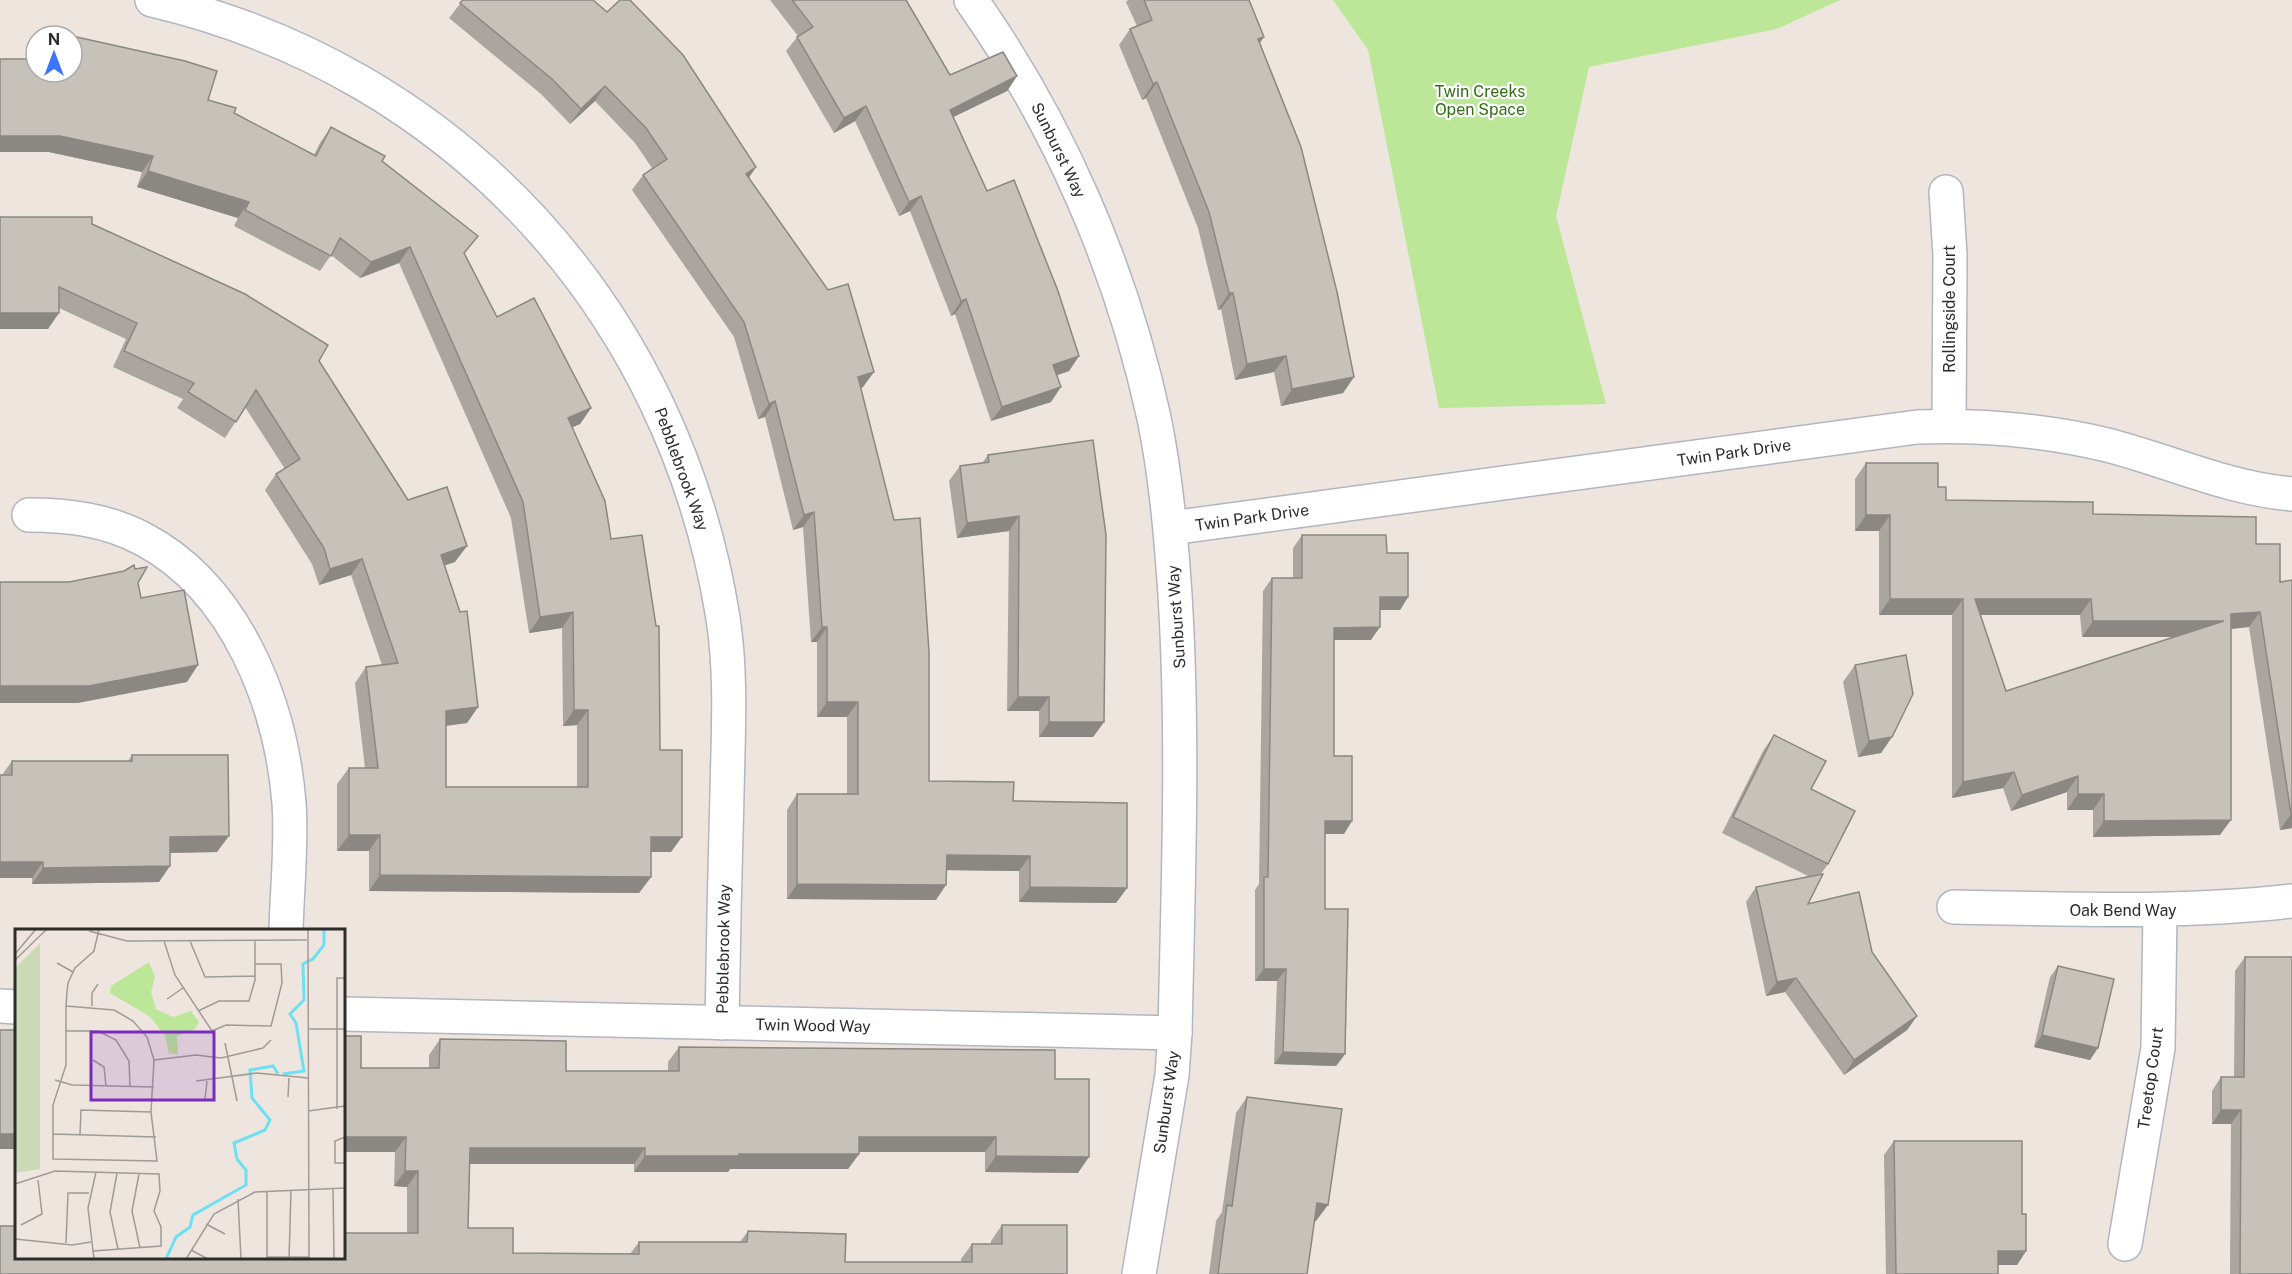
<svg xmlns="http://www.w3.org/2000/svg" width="2292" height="1274" font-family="'Public Sans',sans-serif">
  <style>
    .green { fill: #bce799 }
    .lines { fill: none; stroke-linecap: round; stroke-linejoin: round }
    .street-casing { stroke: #b2b6c0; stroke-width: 36 }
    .street { stroke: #fff; stroke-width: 33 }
    .wall { fill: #aaa69f; fill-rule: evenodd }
    .shaded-wall { fill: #8b8782 }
    .building { fill: #c6c1b9; stroke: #8b8782; stroke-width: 1.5; fill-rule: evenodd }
    .labels { text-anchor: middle; stroke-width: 4.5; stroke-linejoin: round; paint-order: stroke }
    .park-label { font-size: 16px; fill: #346e17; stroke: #fff }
    .street-label { font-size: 16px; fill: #2c2c2c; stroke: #fff }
    .inset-river { fill: none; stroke: #6de0f4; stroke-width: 3 }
    .inset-road { fill: none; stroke: #a09b97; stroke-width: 1.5 }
    .view { fill: #7b2cbf; fill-opacity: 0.15; stroke: #7b2cbf; stroke-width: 3 }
    .inset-edge { fill: none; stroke: #2c2c2c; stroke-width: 3 }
  </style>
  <rect width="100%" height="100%" fill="#eee5de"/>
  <!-- green -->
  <path class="green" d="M 1333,0 L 1840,0 L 1777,29 L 1589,67 L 1556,216 L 1606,404 L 1439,408 L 1368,50 Z"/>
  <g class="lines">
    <defs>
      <g id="street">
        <path d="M 152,0 C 456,71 674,311 723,618 C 732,676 728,736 727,794 C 725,870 723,947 722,1023"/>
        <path d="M 971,0 C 1059,124 1122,270 1154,418 C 1166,476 1171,536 1175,595 C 1184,741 1178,887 1175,1033 L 1172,1075 L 1139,1274"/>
        <path d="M 1946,192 L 1950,255 L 1949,426"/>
        <path d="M 29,515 C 69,515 107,520 143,539 C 236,588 281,704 289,803 C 292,845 287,889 286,930"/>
        <path d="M 1171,528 L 1917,427 C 1981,425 2045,430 2107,445 C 2170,461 2225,488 2292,494"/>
        <path d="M 1954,907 C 2067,909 2179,914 2292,901"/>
        <path d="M 0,1006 L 16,1007"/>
        <path d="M 344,1014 L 1175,1033"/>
        <path d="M 2125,1244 L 2158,1048 L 2160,911"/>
      </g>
    </defs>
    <!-- street casing -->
    <use href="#street" class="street-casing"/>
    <!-- street -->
    <use href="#street" class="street"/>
  </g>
  <!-- wall -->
  <g class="wall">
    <path d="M 463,0 L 756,167 L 749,177 L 863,387 L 861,388 L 929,781 L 1013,801 L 1127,888 L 1116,903 L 1019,902 L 1019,871 L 947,870 L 936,900 L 787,899 L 787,810 L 797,794 L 847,794 L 847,717 L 817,717 L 817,642 L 811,642 L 803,527 L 793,530 L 765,417 L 758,419 L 734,337 L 632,190 L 643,175 L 652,168 L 635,143 L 595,101 L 570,124 L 541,94 L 449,18 Z"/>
    <path d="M 770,0 L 906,0 L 950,75 L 1017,76 L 1007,91 L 953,117 L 987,191 L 1079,356 L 1069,371 L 1057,375 L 1051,402 L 991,421 L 955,314 L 951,316 L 910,211 L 899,216 L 855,121 L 834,133 L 786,51 L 798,36 Z"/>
    <path d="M 1128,0 L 1249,0 L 1259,44 L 1354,377 L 1343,393 L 1281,406 L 1274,372 L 1235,380 L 1221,309 L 1218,310 L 1198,228 L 1146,98 L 1142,100 L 1119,45 L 1130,29 L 1137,26 L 1126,2 Z"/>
    <path d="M 208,100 L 314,155 L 320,143 L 331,127 L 382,161 L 465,254 L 497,317 L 591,408 L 580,424 L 572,427 L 611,539 L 660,750 L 671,852 L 651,852 L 651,877 L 639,893 L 369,891 L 369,851 L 337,851 L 337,784 L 349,768 L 365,768 L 355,683 L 366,667 L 382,665 L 351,575 L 319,585 L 312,564 L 265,490 L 276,474 L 285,469 L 245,407 L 225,438 L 177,408 L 183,399 L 113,367 L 126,339 L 59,308 L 48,329 L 0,329 L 92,224 L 319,361 L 408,500 L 455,562 L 445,565 L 478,707 L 467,723 L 446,726 L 446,787 L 577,787 L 577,725 L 563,726 L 562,628 L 529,633 L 511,518 L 399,263 L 360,278 L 331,255 L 320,271 L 234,226 L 238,218 L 137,187 L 142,172 L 49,152 L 0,152 Z"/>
    <path d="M 1093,440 L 1104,722 L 1093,737 L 1039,737 L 1039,711 L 1007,711 L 1009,531 L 957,538 L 949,481 L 960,466 L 982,463 L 988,455 Z"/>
    <path d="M 1866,463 L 1938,487 L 1946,500 L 2093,514 L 2256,544 L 2280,582 L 2292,828 L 2280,830 L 2249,627 L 2231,629 L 2220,835 L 2093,837 L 2093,810 L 2067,810 L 2067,792 L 2011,811 L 2003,788 L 1952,798 L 1952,615 L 1879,615 L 1879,531 L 1855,531 L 1855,479 ZM 1980,615 L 2080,615 L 2082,637 L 2174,637 L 2006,691 Z"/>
    <path d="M 1302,535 L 1387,553 L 1408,597 L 1400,610 L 1380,610 L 1371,640 L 1334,640 L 1334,756 L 1344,834 L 1325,834 L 1325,909 L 1345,1054 L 1336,1066 L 1274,1064 L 1277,981 L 1255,981 L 1255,890 L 1259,884 L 1263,591 L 1272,578 L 1293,578 L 1293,548 Z"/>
    <path d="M 1855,665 L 1892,737 L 1881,753 L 1858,757 L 1843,682 Z"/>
    <path d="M 1774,735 L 1811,789 L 1828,864 L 1821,874 L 1808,904 L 1872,952 L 1917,1016 L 1907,1030 L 1844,1075 L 1785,992 L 1766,996 L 1746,902 L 1756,887 L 1808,876 L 1722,833 L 1763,751 Z"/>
    <path d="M 132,755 L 217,852 L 170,853 L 159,882 L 32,884 L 32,878 L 0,878 L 2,775 L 12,761 L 128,761 Z"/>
    <path d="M 2245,957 L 2292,1274 L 2230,1274 L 2231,1124 L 2212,1124 L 2212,1091 L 2221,1077 L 2234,1077 L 2235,971 Z"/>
    <path d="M 2058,966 L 2090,1060 L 2034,1047 L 2050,977 Z"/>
    <path d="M 440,1039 L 566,1071 L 668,1071 L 668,1062 L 679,1047 L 1055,1079 L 1078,1173 L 985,1172 L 985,1152 L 859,1152 L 859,1154 L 848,1169 L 730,1169 L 728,1172 L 634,1172 L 634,1164 L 470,1164 L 468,1228 L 513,1253 L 630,1254 L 639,1242 L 740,1242 L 748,1231 L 845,1262 L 961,1262 L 961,1259 L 972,1244 L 991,1244 L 991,1241 L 1002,1225 L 1067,1274 L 16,1257 L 344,1257 L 407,1233 L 407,1187 L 394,1186 L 395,1152 L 344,1152 L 361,1068 L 429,1068 L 429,1055 Z"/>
    <path d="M 1247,1097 L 1316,1221 L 1314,1221 L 1307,1274 L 1209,1274 L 1216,1221 L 1222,1212 L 1236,1113 Z"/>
    <path d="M 1894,1141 L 2022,1214 L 2026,1251 L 2017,1265 L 1998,1265 L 1998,1274 L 1886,1274 L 1884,1155 Z"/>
  </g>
  <!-- shaded-wall -->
  <g class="shaded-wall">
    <path d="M 1264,37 L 1253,53 L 1258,39 Z"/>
    <path d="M 1017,76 L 1007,91 L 939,124 L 950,110 Z"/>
    <path d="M 1157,82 L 1146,98 L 1142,100 L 1153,84 Z"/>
    <path d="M 605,86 L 595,101 L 570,124 L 581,109 Z"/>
    <path d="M 866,106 L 855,121 L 834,133 L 844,118 Z"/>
    <path d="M 0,136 L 60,136 L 153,156 L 142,172 L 49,152 L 0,152 Z"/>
    <path d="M 756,167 L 746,182 L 746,174 Z"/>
    <path d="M 148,171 L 249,202 L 238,218 L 137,187 Z"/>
    <path d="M 921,196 L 910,211 L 899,216 L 909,202 Z"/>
    <path d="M 410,247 L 399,263 L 360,278 L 371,262 Z"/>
    <path d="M 1229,293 L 1233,293 L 1221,309 L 1218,310 Z"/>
    <path d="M 966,299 L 955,314 L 951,316 L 961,301 Z"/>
    <path d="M 0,313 L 59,313 L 48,329 L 0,329 Z"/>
    <path d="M 1079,356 L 1069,371 L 1043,380 L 1053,365 Z"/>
    <path d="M 1286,356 L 1274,372 L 1235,380 L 1247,364 Z"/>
    <path d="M 874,372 L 863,387 L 848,392 L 858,377 Z"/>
    <path d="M 1354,377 L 1343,393 L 1281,406 L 1292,389 Z"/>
    <path d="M 1061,387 L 1051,402 L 991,421 L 1002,407 Z"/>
    <path d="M 775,401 L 765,417 L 758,419 L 769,404 Z"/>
    <path d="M 591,408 L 580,424 L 557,434 L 568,418 Z"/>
    <path d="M 814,512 L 803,527 L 793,530 L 804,515 Z"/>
    <path d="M 1866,515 L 1890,515 L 1879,531 L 1855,531 Z"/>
    <path d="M 1019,516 L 1009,531 L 957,538 L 967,523 Z"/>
    <path d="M 467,546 L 455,562 L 430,570 L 441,555 Z"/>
    <path d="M 362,559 L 351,575 L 319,585 L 330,569 Z"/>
    <path d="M 1380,597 L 1408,597 L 1400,610 L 1371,610 Z"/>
    <path d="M 1890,599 L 1963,599 L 1952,615 L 1879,615 Z"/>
    <path d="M 1975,599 L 2091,599 L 2080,615 L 1964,615 Z"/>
    <path d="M 573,612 L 562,628 L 529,633 L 540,617 Z"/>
    <path d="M 2260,612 L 2249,627 L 2220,630 L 2231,614 Z"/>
    <path d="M 2093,621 L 2224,621 L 2213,637 L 2082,637 Z"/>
    <path d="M 822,627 L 827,627 L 817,642 L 811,642 Z"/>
    <path d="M 1380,627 L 1371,640 L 1325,640 L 1334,628 Z"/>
    <path d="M 198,665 L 187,682 L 78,703 L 0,703 L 0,686 Z"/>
    <path d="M 1018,697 L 1049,697 L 1039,711 L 1007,711 Z"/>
    <path d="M 827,702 L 858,702 L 847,717 L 817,717 Z"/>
    <path d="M 478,707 L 467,723 L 435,727 L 446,711 Z"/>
    <path d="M 574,710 L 588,710 L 577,725 L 563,726 Z"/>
    <path d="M 1049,722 L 1104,722 L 1093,737 L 1039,737 Z"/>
    <path d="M 1892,737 L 1881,753 L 1858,757 L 1869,741 Z"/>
    <path d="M 2014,772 L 2003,788 L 1952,798 L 1963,782 Z"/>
    <path d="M 2078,776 L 2067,792 L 2011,811 L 2022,795 Z"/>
    <path d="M 2078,794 L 2104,794 L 2093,810 L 2067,810 Z"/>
    <path d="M 2291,814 L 2292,814 L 2292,828 L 2280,830 Z"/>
    <path d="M 2231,820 L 2220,835 L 2093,837 L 2104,821 Z"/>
    <path d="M 1325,821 L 1352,821 L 1344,834 L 1316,834 Z"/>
    <path d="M 349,835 L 380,835 L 369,851 L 337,851 Z"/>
    <path d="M 229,836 L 217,852 L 159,853 L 170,837 Z"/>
    <path d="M 651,837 L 682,837 L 671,852 L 639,852 Z"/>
    <path d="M 947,855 L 1030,856 L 1019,871 L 936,870 Z"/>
    <path d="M 0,862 L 43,862 L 32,878 L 0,878 Z"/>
    <path d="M 170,866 L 159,882 L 32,884 L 43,868 Z"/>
    <path d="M 380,875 L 651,877 L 639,893 L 369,891 Z"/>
    <path d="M 797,884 L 946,885 L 936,900 L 787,899 Z"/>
    <path d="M 1030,887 L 1127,888 L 1116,903 L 1019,902 Z"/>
    <path d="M 1264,969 L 1286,969 L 1277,981 L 1255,981 Z"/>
    <path d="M 1796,978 L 1785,992 L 1766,996 L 1777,982 Z"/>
    <path d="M 1917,1016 L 1907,1030 L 1844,1075 L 1854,1060 Z"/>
    <path d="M 2042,1035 L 2098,1048 L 2090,1060 L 2034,1047 Z"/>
    <path d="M 1283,1052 L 1345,1054 L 1336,1066 L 1274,1064 Z"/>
    <path d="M 2221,1110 L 2241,1110 L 2231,1124 L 2212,1124 Z"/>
    <rect x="0" y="1134" width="16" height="15"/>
    <path d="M 344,1137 L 406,1137 L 395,1152 L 344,1152 Z"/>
    <path d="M 859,1137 L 996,1137 L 985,1152 L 848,1152 Z"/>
    <path d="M 470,1148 L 645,1148 L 634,1164 L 459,1164 Z"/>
    <path d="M 739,1154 L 859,1154 L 848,1169 L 730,1169 L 728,1172 L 634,1172 L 645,1156 Z"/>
    <path d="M 996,1156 L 1089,1157 L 1078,1173 L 985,1172 Z"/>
    <path d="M 405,1171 L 418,1171 L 407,1187 L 394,1186 Z"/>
    <path d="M 1317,1203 L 1328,1205 L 1316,1221 L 1305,1219 Z"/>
    <path d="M 1998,1251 L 2026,1251 L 2017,1265 L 1988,1265 Z"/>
  </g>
  <!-- building -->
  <g class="building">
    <path d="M 463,0 L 593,0 L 607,12 L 620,0 L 630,0 L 683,55 L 756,167 L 746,174 L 828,290 L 848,284 L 874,372 L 858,377 L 894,520 L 920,518 L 929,652 L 929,781 L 1014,782 L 1013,801 L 1127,803 L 1127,888 L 1030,887 L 1030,856 L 947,855 L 946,885 L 797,884 L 797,794 L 858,794 L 858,702 L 827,702 L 827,627 L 822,627 L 814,512 L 804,515 L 775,401 L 769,404 L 744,322 L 643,175 L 667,159 L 646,128 L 605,86 L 581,109 L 552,79 L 460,3 Z"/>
    <path d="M 792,0 L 906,0 L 950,75 L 1003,52 L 1017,76 L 950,110 L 987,191 L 1014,180 L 1058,291 L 1079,356 L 1053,365 L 1061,387 L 1002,407 L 966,299 L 961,301 L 921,196 L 909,202 L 866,106 L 844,118 L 797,37 L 813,27 Z"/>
    <path d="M 1144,0 L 1249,0 L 1264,37 L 1258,39 L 1301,147 L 1337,292 L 1354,377 L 1292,389 L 1286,356 L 1247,364 L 1233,293 L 1229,293 L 1209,212 L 1157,82 L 1153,84 L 1130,29 L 1152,20 Z"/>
    <path d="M 72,36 L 185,61 L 217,71 L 208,100 L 236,108 L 234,113 L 316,156 L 331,127 L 385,156 L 382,161 L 478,236 L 464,253 L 497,317 L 534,298 L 591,408 L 568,418 L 605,501 L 611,539 L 642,535 L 656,626 L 659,626 L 660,750 L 682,750 L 682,837 L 651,837 L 651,877 L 380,875 L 380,835 L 349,835 L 349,768 L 378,768 L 366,667 L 398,663 L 362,559 L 330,569 L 324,548 L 276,474 L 300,459 L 256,390 L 236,422 L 188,392 L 194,383 L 124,351 L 137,323 L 59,287 L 59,313 L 0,313 L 0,217 L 92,217 L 92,224 L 245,294 L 328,345 L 319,361 L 408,500 L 447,487 L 467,546 L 441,555 L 460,612 L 467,611 L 478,707 L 446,711 L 446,787 L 588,787 L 588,710 L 574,710 L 573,612 L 540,617 L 523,502 L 410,247 L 371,262 L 340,238 L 331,256 L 245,210 L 249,202 L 148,171 L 153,156 L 60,136 L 0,136 L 0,59 L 36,59 L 36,72 L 72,72 Z"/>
    <path d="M 1093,440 L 1106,535 L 1104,722 L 1049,722 L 1049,697 L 1018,697 L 1019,516 L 967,523 L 960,466 L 989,462 L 988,455 Z"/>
    <path d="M 1866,463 L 1938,463 L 1938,487 L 1946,487 L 1946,500 L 2093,502 L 2093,514 L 2256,517 L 2256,544 L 2280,544 L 2280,582 L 2292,580 L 2292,814 L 2291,814 L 2260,612 L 2231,614 L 2231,820 L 2104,821 L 2104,794 L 2078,794 L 2078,776 L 2022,795 L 2014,772 L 1963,782 L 1963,599 L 1890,599 L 1890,515 L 1866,515 ZM 1975,599 L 2091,599 L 2093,621 L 2224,621 L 2006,691 Z"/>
    <path d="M 1302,535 L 1386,535 L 1387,553 L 1408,553 L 1408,597 L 1380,597 L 1380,627 L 1334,628 L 1334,756 L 1352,756 L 1352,821 L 1325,821 L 1325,909 L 1348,909 L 1345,1054 L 1283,1052 L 1286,969 L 1264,969 L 1264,877 L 1268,877 L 1272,578 L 1302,578 Z"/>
    <path d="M 134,565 L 135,569 L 147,567 L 138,583 L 141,598 L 184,590 L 198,665 L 89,686 L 0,686 L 0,582 L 69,582 L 124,571 Z"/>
    <path d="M 1906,655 L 1913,694 L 1892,737 L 1869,741 L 1855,665 Z"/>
    <path d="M 1774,735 L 1826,761 L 1811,789 L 1855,811 L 1828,864 L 1733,817 Z"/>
    <path d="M 132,755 L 228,755 L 229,836 L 170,837 L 170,866 L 43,868 L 43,862 L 0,862 L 0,775 L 12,775 L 12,761 L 132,761 Z"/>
    <path d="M 1823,874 L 1808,904 L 1859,892 L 1872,952 L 1917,1016 L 1854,1060 L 1796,978 L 1777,982 L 1756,887 Z"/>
    <path d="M 2245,957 L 2292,957 L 2292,1274 L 2240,1274 L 2241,1110 L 2221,1110 L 2221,1077 L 2244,1077 Z"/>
    <path d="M 2058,966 L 2114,979 L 2098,1048 L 2042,1035 Z"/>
    <rect x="0" y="1030" width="16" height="104"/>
    <path d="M 344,1036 L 361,1036 L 361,1068 L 439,1068 L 440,1039 L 566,1041 L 566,1071 L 679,1071 L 679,1047 L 1055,1050 L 1055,1079 L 1089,1079 L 1089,1157 L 996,1156 L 996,1137 L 859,1137 L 859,1154 L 739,1154 L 739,1156 L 645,1156 L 645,1148 L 470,1148 L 468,1228 L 513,1228 L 513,1253 L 639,1254 L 639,1242 L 747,1242 L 748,1231 L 846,1234 L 845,1262 L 972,1262 L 972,1244 L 1002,1244 L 1002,1225 L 1067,1225 L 1067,1274 L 0,1274 L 0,1226 L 16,1226 L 16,1257 L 344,1257 L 344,1233 L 418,1233 L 418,1171 L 405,1171 L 406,1137 L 344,1137 Z"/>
    <path d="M 1247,1097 L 1342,1109 L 1328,1205 L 1317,1203 L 1307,1274 L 1218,1274 L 1227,1205 L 1232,1206 Z"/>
    <path d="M 1894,1141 L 2022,1141 L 2022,1214 L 2026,1214 L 2026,1251 L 1998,1251 L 1998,1274 L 1896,1274 Z"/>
  </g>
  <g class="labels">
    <!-- park labels -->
    <g class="park-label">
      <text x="1480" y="97">Twin Creeks<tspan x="1480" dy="18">Open Space</tspan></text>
    </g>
    <!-- street labels -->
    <g class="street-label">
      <text transform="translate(1059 150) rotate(64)" y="6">Sunburst Way</text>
      <text transform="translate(1949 309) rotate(-90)" y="6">Rollingside Court</text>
      <text transform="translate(1734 452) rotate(-8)" y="6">Twin Park Drive</text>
      <text transform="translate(682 469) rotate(70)" y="6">Pebblebrook Way</text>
      <text transform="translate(1252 517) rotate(-8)" y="6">Twin Park Drive</text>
      <text transform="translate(1176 617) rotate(-94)" y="6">Sunburst Way</text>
      <text x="2123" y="916">Oak Bend Way</text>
      <text transform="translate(723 949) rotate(-89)" y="6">Pebblebrook Way</text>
      <text transform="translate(813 1025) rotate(1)" y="6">Twin Wood Way</text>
      <text transform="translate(2150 1078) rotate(-82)" y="6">Treetop Court</text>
      <text transform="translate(1166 1102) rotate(-82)" y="6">Sunburst Way</text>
    </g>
  </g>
  <!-- overview -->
  <g transform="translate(15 929)">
    <rect width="330" height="330" fill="#eee5de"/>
    <path d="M 134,33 L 140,48 L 136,63 L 141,80 L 158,88 L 176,82 L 184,93 L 180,100 L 162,107 L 163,125 L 154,125 L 150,106 L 134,87 L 95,64 L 96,57 Z" fill="#bce799"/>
    <path d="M 25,14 L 25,240 L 0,244 L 0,39 Z" fill="#cbd9b5"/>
    <path class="inset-river" d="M 268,145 L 289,142 L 281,94 L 275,85 L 289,71 L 288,35 L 298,30 L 309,16 L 309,0M 151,330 L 161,308 L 175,298 L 178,286 L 231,256 L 231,241 L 222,230 L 219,214 L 250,201 L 255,191 L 237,169 L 235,141 L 258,137 L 263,145"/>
    <path class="inset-road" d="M 293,0 L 294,330M 74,2 L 112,12 L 292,11M 149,12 L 160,46 L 197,102 L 211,96 L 256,97 L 267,54 L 266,35 L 240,35M 175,12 L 190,48 L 240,47M 0,25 L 21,0M 0,31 L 32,0M 42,34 L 58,43M 152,70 L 168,59M 51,77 L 99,81 L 118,92 L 132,108 L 139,131 L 136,183 L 142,232 L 38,230 L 38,176 L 51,136 L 51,77 L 52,63 L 53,54 L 60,39 L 79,22 L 84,0M 77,77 L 77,64 L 83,55M 183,82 L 204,72 L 234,72 L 240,51 L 240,11M 294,100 L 330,100M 51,102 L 83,102 L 101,111 L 114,132 L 115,158M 210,114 L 222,172M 78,131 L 89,138 L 91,157M 139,131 L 181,126 L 206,129 L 248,119 L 256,111M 40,151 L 57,156 L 139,158M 181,152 L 242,144 L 293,149M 273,168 L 274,149M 190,170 L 192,152M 322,180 L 322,49 L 330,49M 293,182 L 330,177M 38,205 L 141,208M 65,206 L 66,181 L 136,183M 330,208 L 320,212 L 320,234 L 330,234M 102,244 L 95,283 L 103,320M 124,245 L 117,282 L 125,319M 0,255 L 40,242 L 144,245 L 145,262 L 139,282 L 146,298 L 146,317 L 78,322M 318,259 L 319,330M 252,262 L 252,330M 223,270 L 226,330M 191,295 L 210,305M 6,296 L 27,285 L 23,251M 0,310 L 57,316 L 76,313M 51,314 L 53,264 L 74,264M 176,321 L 193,330M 252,328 L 294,328M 79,330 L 73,279 L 81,243M 171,330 L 199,285 L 240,263 L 330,259M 274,330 L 276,261"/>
    <path class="view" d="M 76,103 L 199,103 L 199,171 L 76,171 Z"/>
    <rect width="330" height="330" class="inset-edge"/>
  </g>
  <!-- north arrow -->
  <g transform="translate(54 54)"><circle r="28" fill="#ffffff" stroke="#ababab" stroke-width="1.5"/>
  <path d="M0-4.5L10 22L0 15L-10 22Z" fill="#3a76ff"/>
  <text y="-9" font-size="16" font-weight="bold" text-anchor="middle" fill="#2c2c2c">N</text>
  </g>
</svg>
